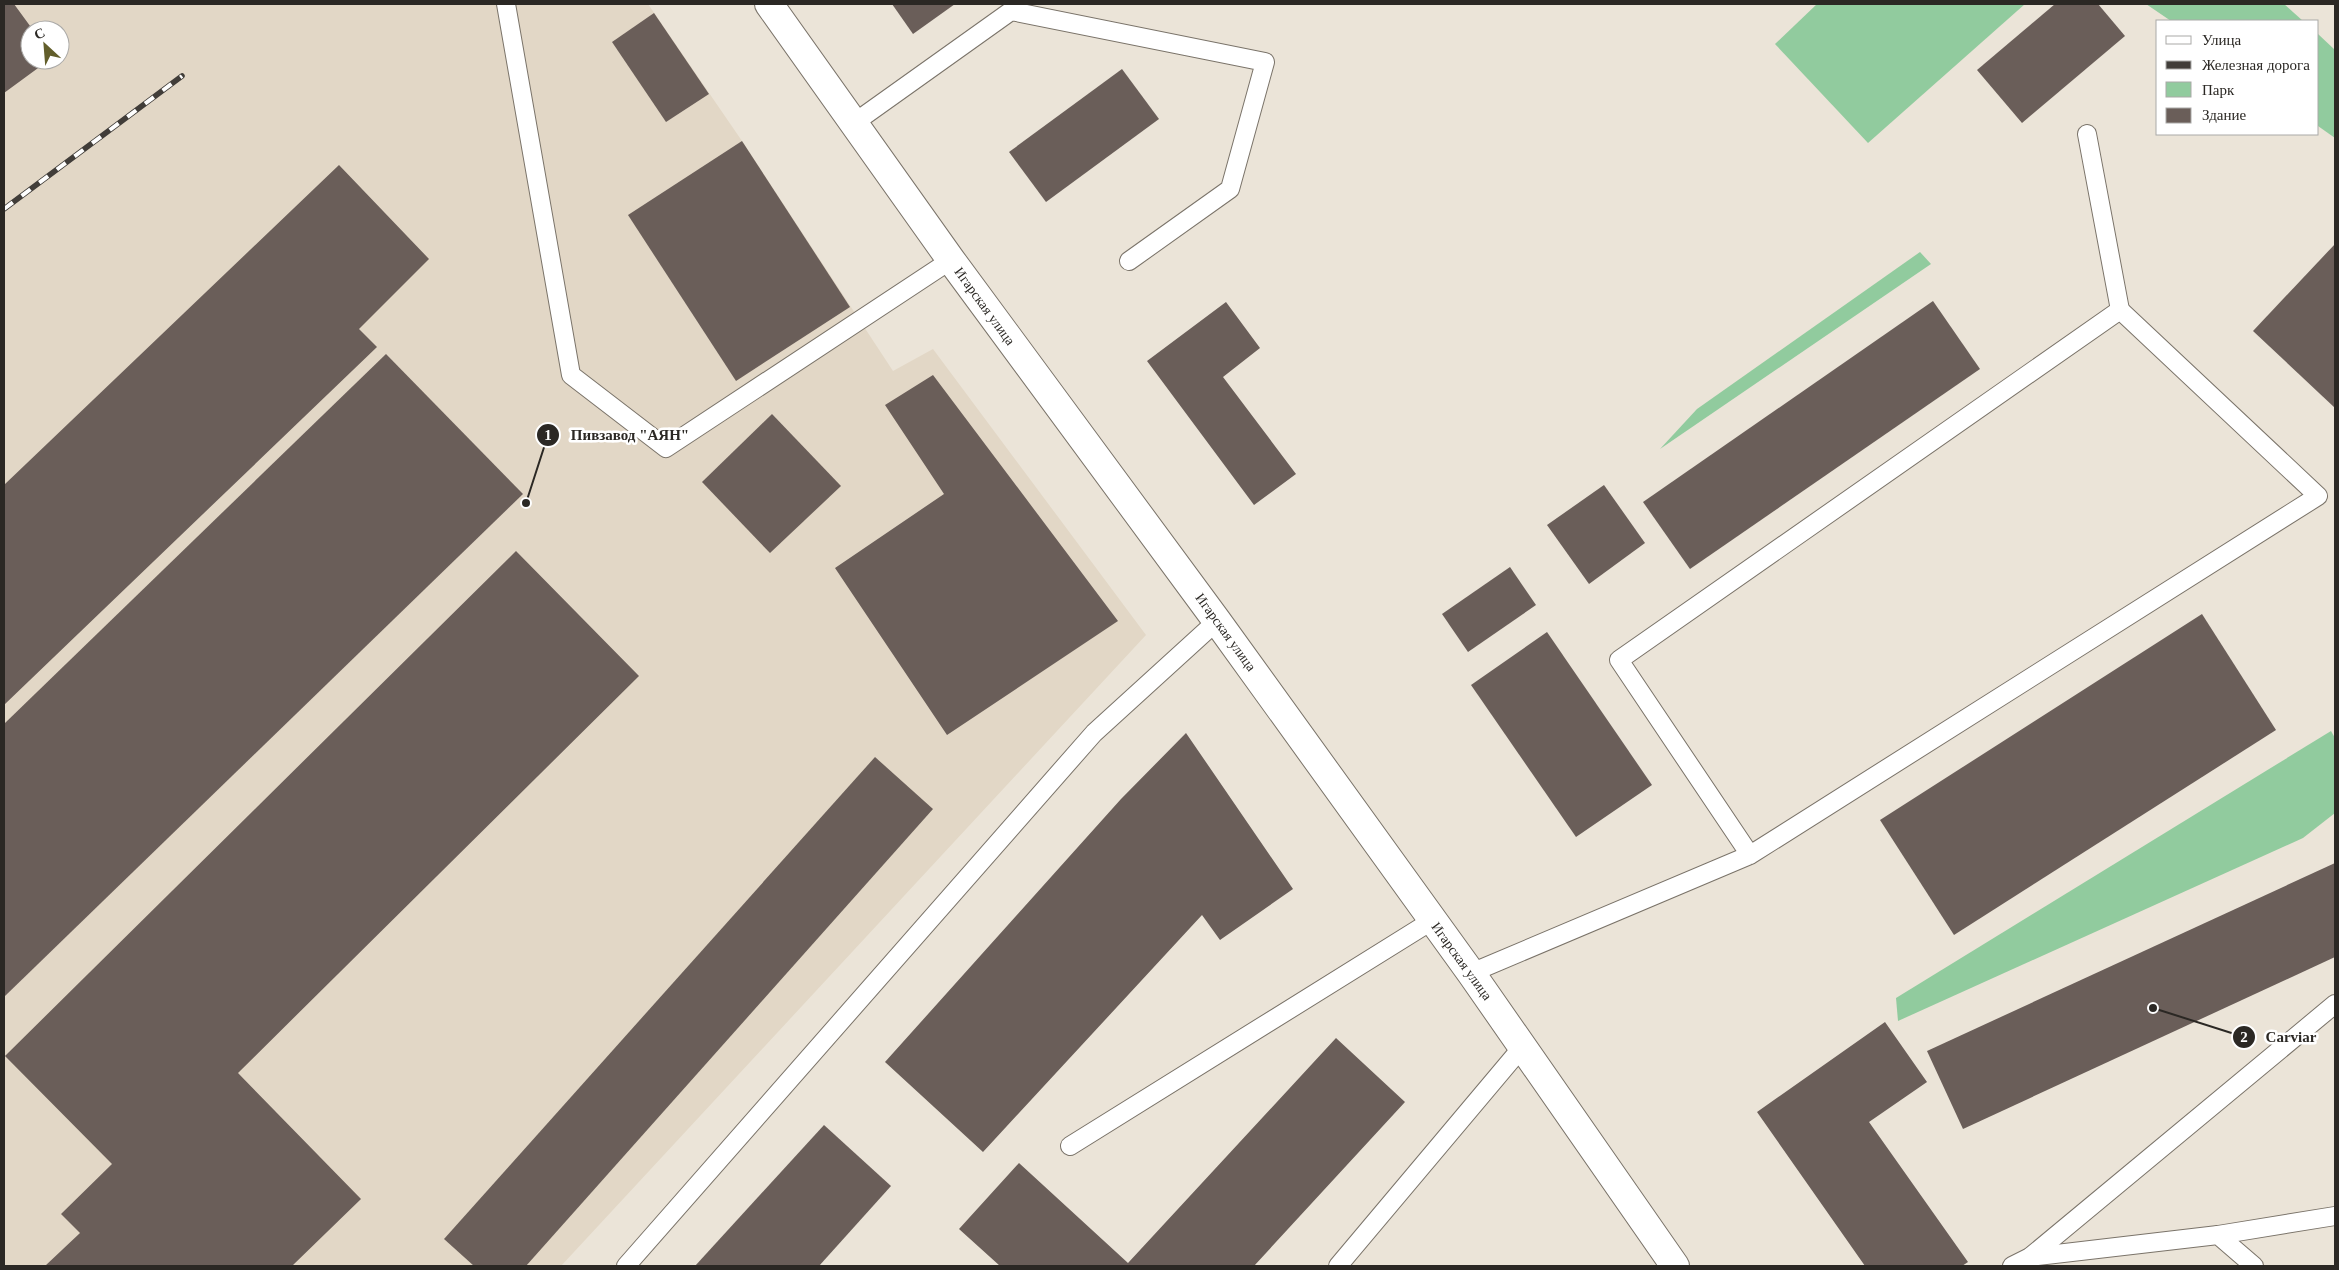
<svg xmlns="http://www.w3.org/2000/svg" width="2339" height="1270" font-family="Georgia,serif">
  <style>
    .built { fill: #e2d7c6; fill-rule: evenodd }
    .green { fill: #91cb9e }
    .building { fill: #6a5e59 }
    .lines { fill: none; stroke-linecap: round; stroke-linejoin: round }
    .lane-casing { stroke: #7a7369; stroke-width: 20 }
    .street-casing { stroke: #7a7369; stroke-width: 30 }
    .lane { stroke: #fff; stroke-width: 18 }
    .street { stroke: #fff; stroke-width: 28 }
    .rail-casing { stroke: #413d39; stroke-width: 5.5 }
    .rail { stroke: #fff; stroke-width: 4; stroke-dasharray: 11; stroke-linecap: butt }
    .labels { text-anchor: middle; stroke-width: 5; stroke-linejoin: round; paint-order: stroke }
    .street-label { font-size: 14px; fill: #2b2824; stroke: #fff }
    .leader { fill: none; stroke: #2b2824; stroke-width: 2 }
    .callout-dot { fill: #2b2824; stroke: #fff; stroke-width: 2 }
    .mark-label { font-size: 15px; text-anchor: middle; font-weight: bold; fill: #fff }
    .callout-label { font-size: 15px; text-anchor: middle; font-weight: bold; fill: #2b2824; stroke: #fff; stroke-width: 5; stroke-linejoin: round; paint-order: stroke }
  </style>
  <rect width="100%" height="100%" fill="#ebe4d8"/>
  <!-- built -->
  <path class="built" d="M 4,4 L 648,4 L 742,141 L 893,371 L 933,349 L 1146,635 L 561,1266 L 4,1266 ZM 30,30 L 60,30 L 60,60 L 30,60 Z"/>
  <!-- green -->
  <g class="green">
    <path d="M 1817,4 L 2025,4 L 1868,143 L 1775,44 Z"/>
    <path d="M 2146,4 L 2284,4 L 2303,21 L 2171,21 Z"/>
    <path d="M 2318,34 L 2335,50 L 2335,138 L 2318,126 Z"/>
    <path d="M 1920,252 L 1931,264 L 1660,449 L 1697,409 Z"/>
    <path d="M 2331,731 L 2335,738 L 2335,813 L 2303,838 L 1898,1021 L 1896,998 Z"/>
  </g>
  <!-- building -->
  <g class="building">
    <path d="M 4,4 L 14,4 L 33,30 L 30,30 L 30,60 L 49,60 L 4,93 Z"/>
    <path d="M 892,4 L 955,4 L 913,34 Z"/>
    <path d="M 2055,4 L 2098,4 L 2125,36 L 2022,123 L 1977,70 Z"/>
    <path d="M 654,13 L 709,94 L 666,122 L 612,42 Z"/>
    <path d="M 1122,69 L 1159,119 L 1046,202 L 1009,152 Z"/>
    <path d="M 742,141 L 850,307 L 736,381 L 628,215 Z"/>
    <path d="M 339,165 L 429,259 L 359,329 L 377,347 L 4,705 L 4,485 Z"/>
    <path d="M 2335,244 L 2335,408 L 2253,331 Z"/>
    <path d="M 1933,301 L 1980,369 L 1690,569 L 1643,502 Z"/>
    <path d="M 1226,302 L 1260,348 L 1223,377 L 1296,474 L 1254,505 L 1147,361 Z"/>
    <path d="M 386,354 L 523,494 L 4,997 L 4,724 Z"/>
    <path d="M 933,375 L 1118,621 L 947,735 L 835,568 L 944,494 L 885,405 Z"/>
    <path d="M 772,414 L 841,486 L 770,553 L 702,482 Z"/>
    <path d="M 1604,485 L 1645,543 L 1589,584 L 1547,525 Z"/>
    <path d="M 516,551 L 639,676 L 238,1073 L 361,1199 L 292,1266 L 45,1266 L 80,1233 L 61,1214 L 112,1164 L 5,1056 Z"/>
    <path d="M 1510,567 L 1536,605 L 1468,652 L 1442,614 Z"/>
    <path d="M 2202,614 L 2276,730 L 1954,935 L 1880,820 Z"/>
    <path d="M 1547,632 L 1652,785 L 1576,837 L 1471,685 Z"/>
    <path d="M 1186,733 L 1293,889 L 1220,940 L 1202,915 L 983,1152 L 885,1062 L 1121,799 Z"/>
    <path d="M 875,757 L 933,809 L 526,1266 L 474,1266 L 444,1239 Z"/>
    <path d="M 2335,863 L 2335,957 L 1963,1129 L 1927,1051 Z"/>
    <path d="M 1885,1022 L 1927,1082 L 1869,1122 L 1968,1262 L 1962,1266 L 1865,1266 L 1757,1112 Z"/>
    <path d="M 1336,1038 L 1405,1102 L 1254,1266 L 1000,1266 L 959,1229 L 1019,1163 L 1128,1263 Z"/>
    <path d="M 824,1125 L 891,1186 L 819,1266 L 695,1266 Z"/>
  </g>
  <g class="lines">
    <defs>
      <g id="lane">
        <path d="M 506,4 L 571,375 L 666,448 L 951,260"/>
        <path d="M 854,123 L 1011,11 L 1265,62 L 1230,189 L 1129,261"/>
        <path d="M 2087,134 L 2120,310"/>
        <path d="M 1471,973 L 1750,855 L 2318,496 L 2120,310 L 1619,660 L 1750,855"/>
        <path d="M 1070,1146 L 1433,920"/>
        <path d="M 2218,1235 L 2335,1216"/>
        <path d="M 2030,1257 L 2218,1235 L 2254,1266"/>
        <path d="M 626,1266 L 1094,733 L 1217,621"/>
        <path d="M 1338,1266 L 1523,1046"/>
        <path d="M 2012,1266 L 2030,1257 L 2335,1004"/>
      </g>
      <path id="street" d="M 769,4 L 951,260 L 1217,621 L 1471,973 L 1675,1266"/>
    </defs>
    <!-- lane casing -->
    <use href="#lane" class="lane-casing"/>
    <!-- street casing -->
    <use href="#street" class="street-casing"/>
    <!-- lane -->
    <use href="#lane" class="lane"/>
    <!-- street -->
    <use href="#street" class="street"/>
    <defs>
      <path id="rail" d="M 4,209 L 182,76"/>
    </defs>
    <!-- rail casing -->
    <use href="#rail" class="rail-casing"/>
    <!-- rail -->
    <use href="#rail" class="rail"/>
  </g>
  <g class="labels">
    <!-- street labels -->
    <g class="street-label">
      <text transform="translate(985 306) rotate(54)" y="5">Игарская улица</text>
      <text transform="translate(1226 632) rotate(54)" y="5">Игарская улица</text>
      <text transform="translate(1462 961) rotate(54)" y="5">Игарская улица</text>
    </g>
  </g>
  <!-- callouts -->
  <path class="leader" d="M526 503L548 435M2153 1008L2244 1037"/>
  <g class="callout-dot">
    <circle cx="526" cy="503" r="5"/>
    <circle cx="2153" cy="1008" r="5"/>
    <circle cx="548" cy="435" r="12"/>
    <circle cx="2244" cy="1037" r="12"/>
  </g>
  <g class="mark-label">
    <text x="548" y="440">1</text>
    <text x="2244" y="1042">2</text>
  </g>
  <g class="callout-label">
    <text x="630" y="440">Пивзавод "АЯН"</text>
    <text x="2291" y="1042">Carviar</text>
  </g>
  <!-- border -->
  <rect width="2339" height="1270" fill="none" stroke="#2b2824" stroke-width="10"/>
  <!-- legend -->
  <rect x="2156" y="20" width="162" height="115" fill="#ffffff" stroke="#aaa9a7"/>
  <rect x="2166" y="36" width="25" height="8" fill="#ffffff" stroke="#aaa9a7"/>
  <text x="2202" y="45" font-size="15" fill="#2b2824">Улица</text>
  <rect x="2166" y="61" width="25" height="8" fill="#413d39" stroke="#aaa9a7"/>
  <text x="2202" y="70" font-size="15" fill="#2b2824">Железная дорога</text>
  <rect x="2166" y="82" width="25" height="15" fill="#91cb9e" stroke="#aaa9a7"/>
  <text x="2202" y="95" font-size="15" fill="#2b2824">Парк</text>
  <rect x="2166" y="108" width="25" height="15" fill="#6a5e59" stroke="#aaa9a7"/>
  <text x="2202" y="120" font-size="15" fill="#2b2824">Здание</text>
  <!-- north arrow -->
  <g transform="translate(45 45) rotate(334)"><circle r="24" fill="#ffffff" stroke="#aaa9a7"/>
  <path d="M0-4L9 19L0 12L-9 19Z" fill="#625e2b"/>
  <text y="-8" font-size="14" font-weight="bold" text-anchor="middle" fill="#2b2824">С</text>
  </g>
</svg>
